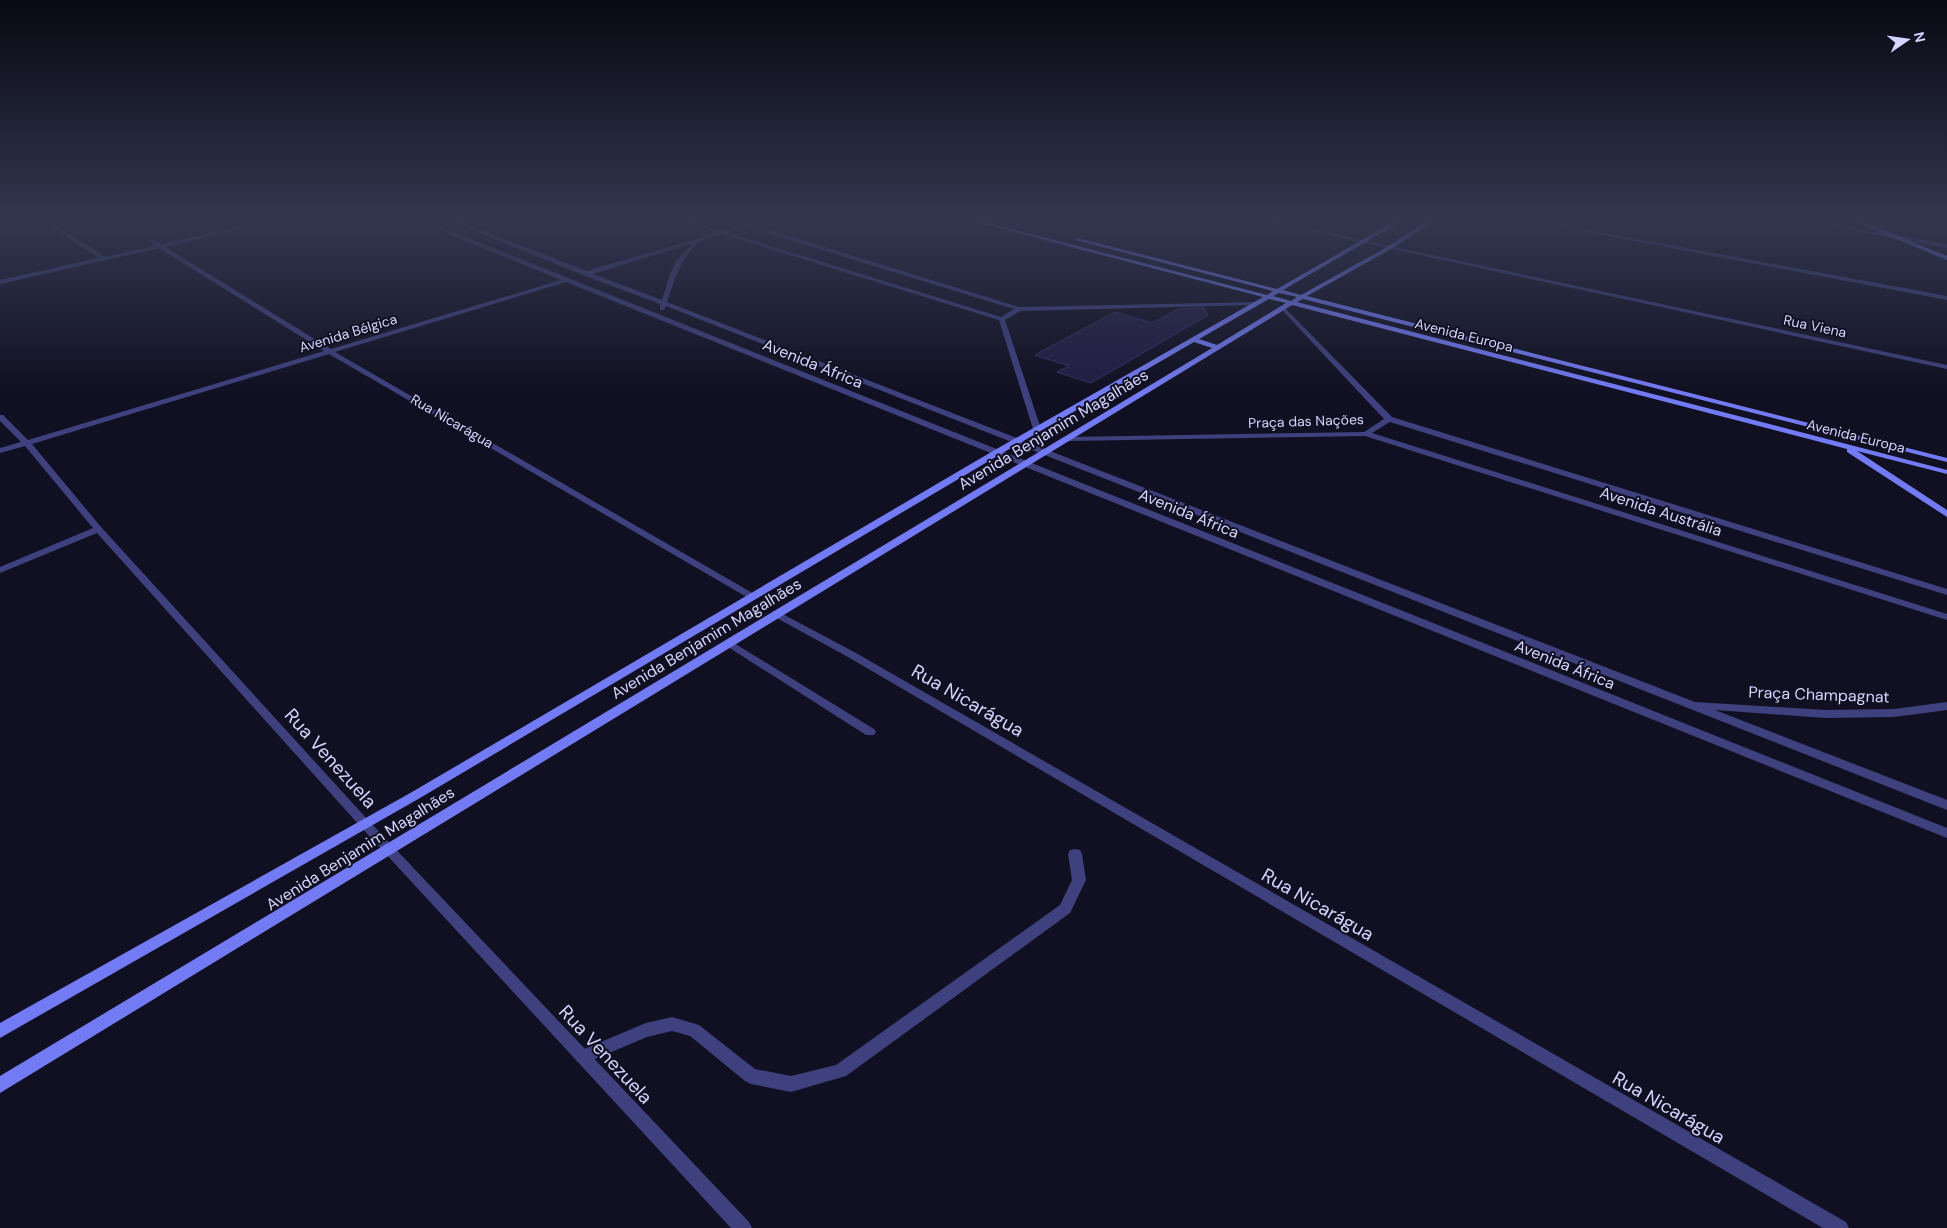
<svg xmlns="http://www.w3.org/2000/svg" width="1947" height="1228" font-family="'DM Sans',sans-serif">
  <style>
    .building { fill: #211d42; stroke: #38316c }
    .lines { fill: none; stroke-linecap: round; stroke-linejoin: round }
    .lane { fill: #3e417e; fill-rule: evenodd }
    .street { fill: #3e417e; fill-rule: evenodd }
    .secondary { fill: #737bf4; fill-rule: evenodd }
    .labels { text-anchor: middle; stroke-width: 4; stroke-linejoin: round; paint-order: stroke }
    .far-street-label { font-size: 14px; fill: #d5d4fc; stroke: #111022 }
    .street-label { font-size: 16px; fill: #d5d4fc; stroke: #111022 }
    .near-street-label { font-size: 19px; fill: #d5d4fc; stroke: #111022 }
  </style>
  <rect width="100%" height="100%" fill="#111022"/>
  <!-- building -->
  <path class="building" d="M 1204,308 L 1208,315 L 1091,383 L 1057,372 L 1069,366 L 1035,355 L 1115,312 L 1152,323 L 1178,309 Z"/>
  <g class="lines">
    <!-- lane -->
    <g class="lane">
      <path d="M 729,640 L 874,729 L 876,732 L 874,735 L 866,735 L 725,645 L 724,643 Z"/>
      <path d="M 1075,849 L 1080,850 L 1082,854 L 1086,880 L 1070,913 L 846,1076 L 791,1092 L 751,1084 L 745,1081 L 690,1036 L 672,1031 L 647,1037 L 583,1064 L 577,1062 L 575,1057 L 577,1052 L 646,1023 L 672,1017 L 699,1025 L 755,1069 L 791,1076 L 836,1065 L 1060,905 L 1072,880 L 1068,854 L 1070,850 Z"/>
    </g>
    <!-- street -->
    <g class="street">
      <path d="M 43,221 L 49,221 L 105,257 L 155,246 L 150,242 L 153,240 L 161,244 L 266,221 L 276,221 L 165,247 L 331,349 L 561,280 L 417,221 L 425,221 L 1947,828 L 1947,838 L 566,282 L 335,352 L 756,595 L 758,597 L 756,599 L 750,599 L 329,354 L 32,444 L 101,527 L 368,820 L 749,1222 L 752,1228 L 731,1228 L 360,826 L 97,533 L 0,573 L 0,567 L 93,528 L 25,446 L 0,453 L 0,448 L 21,442 L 0,421 L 0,415 L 3,415 L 28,440 L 324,351 L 159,248 L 0,284 L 0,280 L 99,258 Z"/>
      <path d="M 450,221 L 458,221 L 587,271 L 717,233 L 682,221 L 690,221 L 723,231 L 742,225 L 731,221 L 747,223 L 764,221 L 753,225 L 1019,307 L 1257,302 L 1258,303 L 1255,305 L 1020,311 L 1005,320 L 1041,429 L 1037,431 L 1033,429 L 999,320 L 722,234 C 716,236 705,238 700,241 C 681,257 674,280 667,302 L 1695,702 L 1825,710 L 1894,709 L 1947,702 L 1947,710 L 1894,717 L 1825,718 L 1715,710 L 1947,800 L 1947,810 L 666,306 L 664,310 L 660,310 L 660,304 L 583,275 ZM 747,227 L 1014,309 L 1001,317 L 728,233 ZM 693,243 L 676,262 L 670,274 L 662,300 L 593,274 Z"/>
      <path d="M 1263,221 L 1273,221 L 1947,365 L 1947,369 Z"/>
      <path d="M 1529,221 L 1540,221 L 1947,296 L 1947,300 Z"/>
      <path d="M 1800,221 L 1812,221 L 1947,244 L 1947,248 Z"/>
      <path d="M 1284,307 L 1392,417 L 1947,589 L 1947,595 L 1390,422 L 1372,433 L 1947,614 L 1947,620 L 1365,436 L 1069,441 L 1065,439 L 1069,437 L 1364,432 L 1384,419 L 1282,310 L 1281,309 Z"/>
      <path d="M 777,611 L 856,653 L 1846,1222 L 1849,1228 L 1823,1228 L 848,657 L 773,616 L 772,614 L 773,612 Z"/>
    </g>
    <!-- secondary -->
    <g class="secondary">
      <path d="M 972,221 L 981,221 L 1267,295 L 1273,291 L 1075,240 L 1078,238 L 1277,289 L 1395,221 L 1402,221 L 1283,290 L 1301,295 L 1387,247 L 1427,221 L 1434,221 L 1391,249 L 1307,296 L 1947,458 L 1947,462 L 1303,299 L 1297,302 L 1947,470 L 1947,474 L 1857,451 L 1947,510 L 1947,517 L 1847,452 L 1847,449 L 1292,305 L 0,1093 L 0,1076 L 1212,348 L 1194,342 L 999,455 L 420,798 L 0,1038 L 0,1023 L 412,792 L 993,451 L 1263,297 ZM 1279,293 L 1297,297 L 1291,301 L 1273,296 ZM 1269,299 L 1286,303 L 1217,345 L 1199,339 Z"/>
      <path d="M 1853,221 L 1861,221 L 1947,256 L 1947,260 Z"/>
    </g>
  </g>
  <!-- sky -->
  <linearGradient id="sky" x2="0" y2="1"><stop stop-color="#090913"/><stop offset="0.56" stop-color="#32374f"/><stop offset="1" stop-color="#32374f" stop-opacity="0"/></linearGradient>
  <rect width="1947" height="393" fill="url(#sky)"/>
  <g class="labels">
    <!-- far-street labels -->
    <g class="far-street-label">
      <text transform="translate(1815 326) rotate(12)" y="5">Rua Viena</text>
      <text transform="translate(348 333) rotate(-17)" y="5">Avenida Bélgica</text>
      <text transform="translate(1464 335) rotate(14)" y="5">Avenida Europa</text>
      <text transform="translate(452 421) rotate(30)" y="5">Rua Nicarágua</text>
      <text transform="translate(1306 421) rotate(-2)" y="5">Praça das Nações</text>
      <text transform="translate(1856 436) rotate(14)" y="5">Avenida Europa</text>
    </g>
    <!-- street labels -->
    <g class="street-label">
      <text transform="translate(813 363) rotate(22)" y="6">Avenida África</text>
      <text transform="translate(1053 429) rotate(-31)" y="6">Avenida Benjamim Magalhães</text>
      <text transform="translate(1661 511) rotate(18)" y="6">Avenida Austrália</text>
      <text transform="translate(1189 513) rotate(22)" y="6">Avenida África</text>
      <text transform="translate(706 638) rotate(-31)" y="6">Avenida Benjamim Magalhães</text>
      <text transform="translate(1565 664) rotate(22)" y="6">Avenida África</text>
      <text transform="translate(1819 694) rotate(2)" y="6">Praça Champagnat</text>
      <text transform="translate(360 848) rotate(-32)" y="6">Avenida Benjamim Magalhães</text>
    </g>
    <!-- near-street labels -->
    <g class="near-street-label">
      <text transform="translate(968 700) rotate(30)" y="7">Rua Nicarágua</text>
      <text transform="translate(331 758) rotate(48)" y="7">Rua Venezuela</text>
      <text transform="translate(1318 904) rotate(30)" y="7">Rua Nicarágua</text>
      <text transform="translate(606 1054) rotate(47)" y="7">Rua Venezuela</text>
      <text transform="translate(1669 1107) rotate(30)" y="7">Rua Nicarágua</text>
    </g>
  </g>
  <!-- north arrow -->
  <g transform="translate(1907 40) rotate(77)" stroke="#111022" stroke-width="4" paint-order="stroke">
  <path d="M0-4L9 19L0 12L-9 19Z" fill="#d5d4fc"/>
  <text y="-8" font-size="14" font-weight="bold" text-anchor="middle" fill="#d5d4fc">N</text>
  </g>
</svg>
